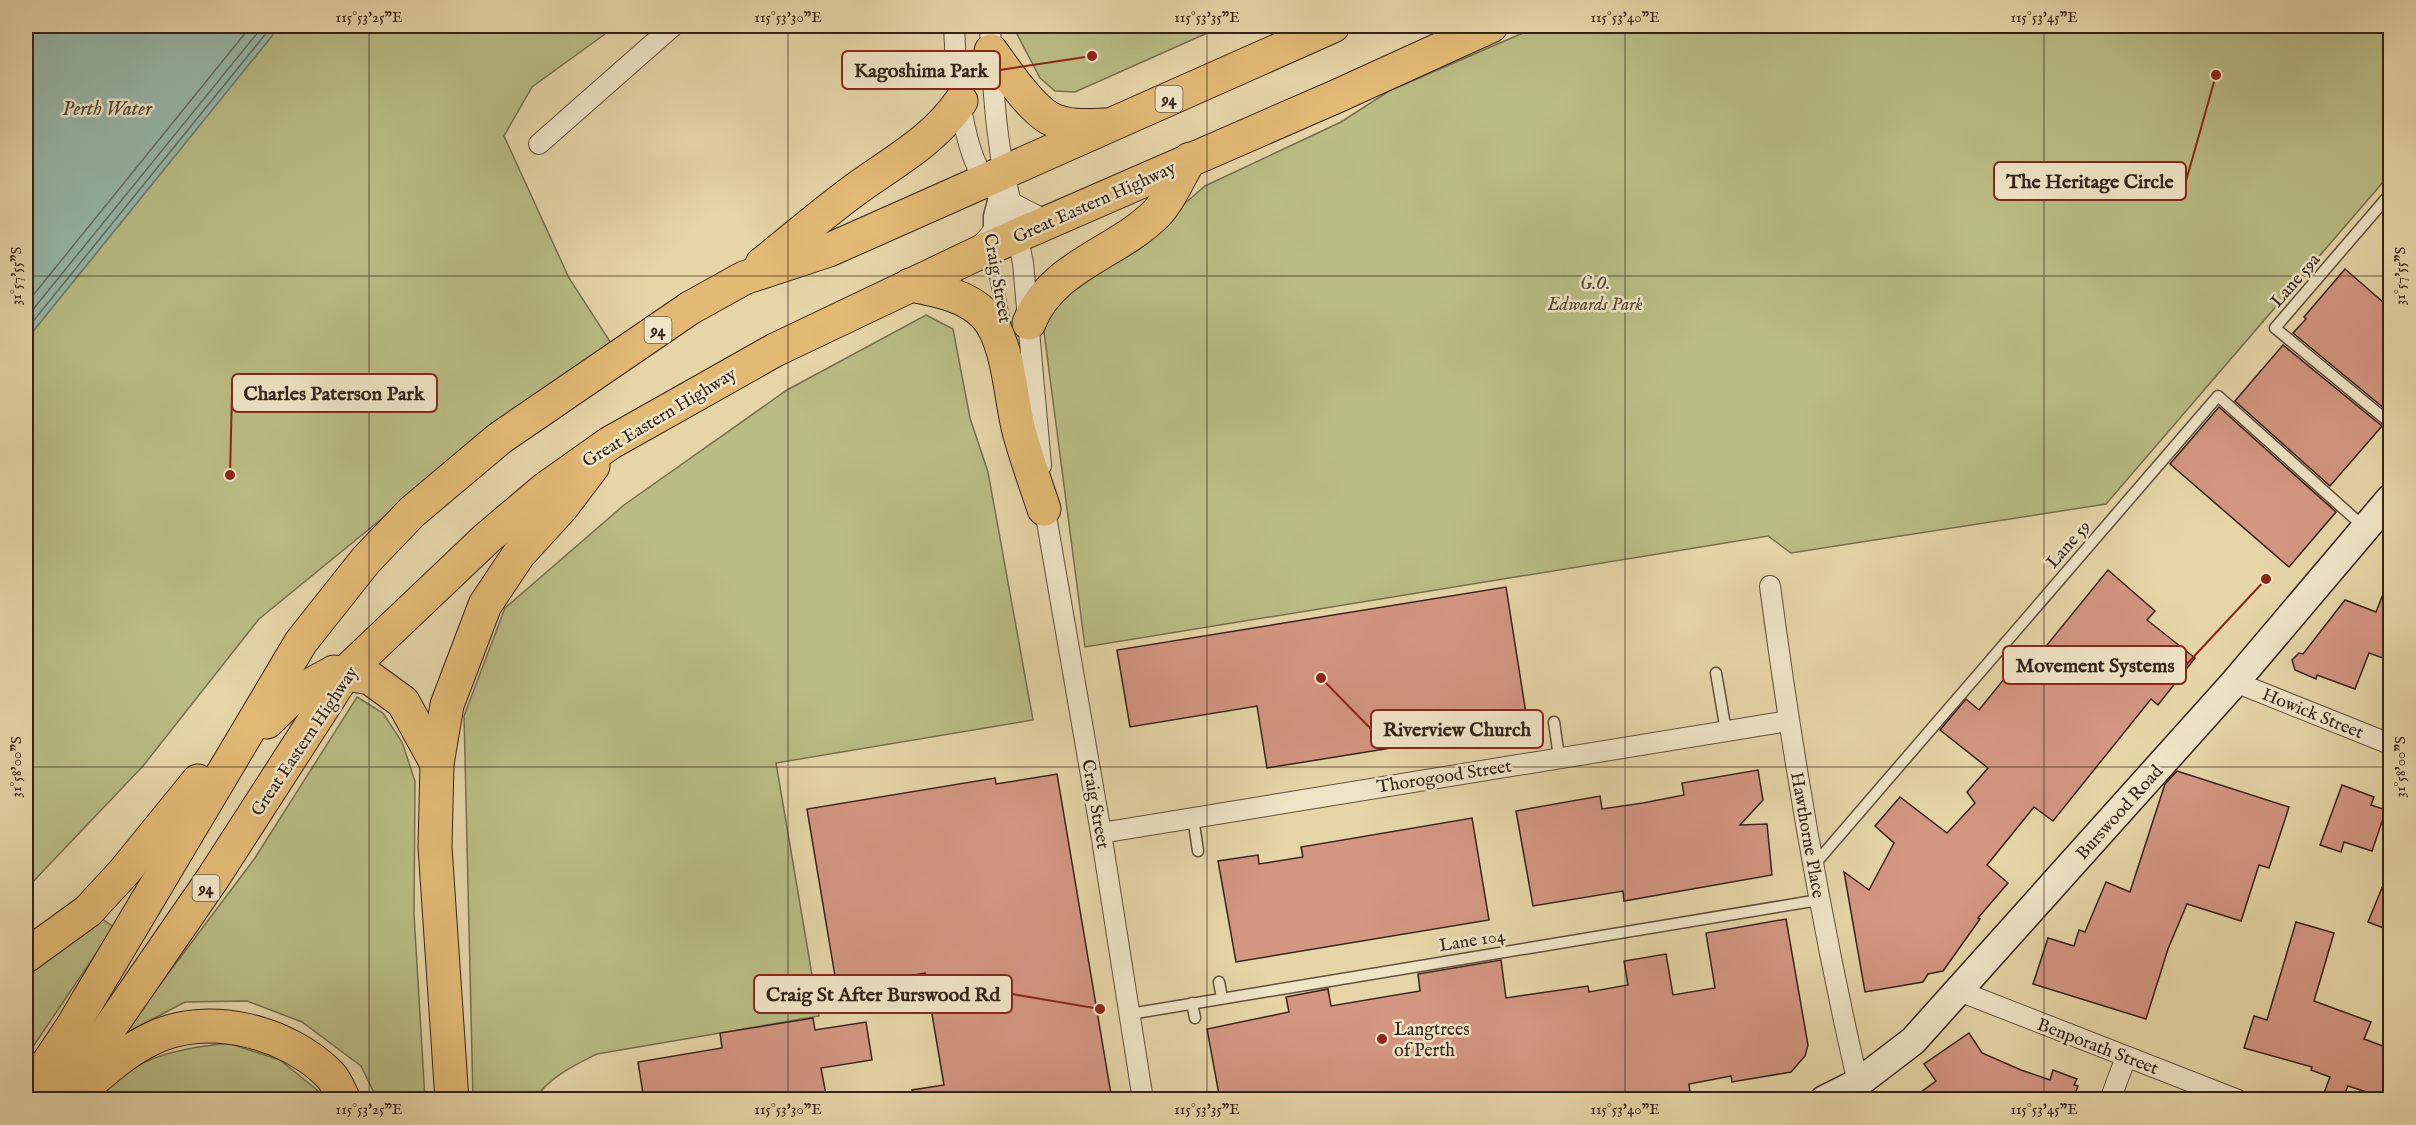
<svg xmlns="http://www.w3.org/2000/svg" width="2416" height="1125" font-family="'IM FELL English',serif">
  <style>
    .green { fill: #b9bc84; stroke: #766f50; stroke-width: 1.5 }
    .water { fill: #96b8aa; stroke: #6f7c71; stroke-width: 1.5 }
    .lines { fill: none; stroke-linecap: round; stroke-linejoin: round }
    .shore { stroke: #656d62; stroke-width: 1.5 }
    .building { fill: #d39681; stroke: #34221b; stroke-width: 1.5 }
    .lane-casing { stroke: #604f3e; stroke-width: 13 }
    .street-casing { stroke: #604f3e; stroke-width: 22 }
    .secondary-casing { stroke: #34221b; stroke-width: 31 }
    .highway-casing { stroke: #34221b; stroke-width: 35 }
    .lane { stroke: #eee4c6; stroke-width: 10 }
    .street { stroke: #eee4c6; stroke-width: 20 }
    .secondary { stroke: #eee4c6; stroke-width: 28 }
    .highway { stroke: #e2ba74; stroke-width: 33 }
    .ticks { fill: none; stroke: #34221b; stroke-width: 1.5; stroke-opacity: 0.45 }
    .poi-dot { fill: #8f2418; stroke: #eee4c6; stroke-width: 2 }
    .labels { text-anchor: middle; stroke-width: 5; stroke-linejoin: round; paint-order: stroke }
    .shield { fill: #eee4c6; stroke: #6c5c4e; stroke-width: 1.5 }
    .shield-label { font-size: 16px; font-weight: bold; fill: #34221b }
    .street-label { font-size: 18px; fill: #34221b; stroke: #eee4c6 }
    .park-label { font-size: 18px; font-style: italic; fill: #554835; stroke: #eee4c6 }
    .poi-label { font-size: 18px; fill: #34221b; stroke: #eee4c6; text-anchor: start }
    .water-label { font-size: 20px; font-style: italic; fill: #4c483f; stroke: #eee4c6 }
    .leader { fill: none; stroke: #8f2418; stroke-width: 2 }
    .callout-dot { fill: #8f2418; stroke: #eee4c6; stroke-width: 2 }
    .callout { fill: #eee4c6; stroke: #8f2418; stroke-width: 2 }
    .callout-label { font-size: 20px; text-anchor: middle; font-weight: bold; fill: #34221b }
    .neatline { fill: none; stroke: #34221b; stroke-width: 2 }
    .ticks-label { font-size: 15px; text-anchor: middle; fill: #34221b }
  </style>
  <rect width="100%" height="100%" fill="#e5d5a7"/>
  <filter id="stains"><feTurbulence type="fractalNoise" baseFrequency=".00333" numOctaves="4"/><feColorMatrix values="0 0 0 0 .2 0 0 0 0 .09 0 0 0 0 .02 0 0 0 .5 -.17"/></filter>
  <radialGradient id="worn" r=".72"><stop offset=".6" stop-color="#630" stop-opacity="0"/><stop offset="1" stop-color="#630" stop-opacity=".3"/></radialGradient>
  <!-- green -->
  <g class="green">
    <path d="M 280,26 L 616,26 L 532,87 L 504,136 L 569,278 L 611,343 L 505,418 L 259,619 L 143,766 L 26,889 L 26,340 Z"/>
    <path d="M 1016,26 L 1223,26 L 1075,92 L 1055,91 L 1040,78 L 1017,34 Z"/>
    <path d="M 1539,26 L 2390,26 L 2390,174 L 2106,504 L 1791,553 L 1768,536 L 1085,647 L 1044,332 L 1051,307 L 1128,253 L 1205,186 L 1341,122 L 1389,91 Z"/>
    <path d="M 926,315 L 953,329 L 970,418 L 988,472 L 1033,720 L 776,763 L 819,1016 L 597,1054 C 575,1065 549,1077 535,1099 L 473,1099 L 464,716 L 505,608 L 624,505 L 787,390 Z"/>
    <path d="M 357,697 L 383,713 L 402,742 L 415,781 L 414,914 L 425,1099 L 377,1099 L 361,1066 L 302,1022 L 247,1001 L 185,1002 L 122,1035 L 255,858 Z"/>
    <path d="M 99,917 L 114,927 L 26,1057 L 26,971 Z"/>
    <path d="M 228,1043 L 280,1060 L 317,1090 L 324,1099 L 95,1100 C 136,1056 171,1050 228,1043 Z"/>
  </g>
  <!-- water -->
  <path class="water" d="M 26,26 L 280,26 L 26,340 Z"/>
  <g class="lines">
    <!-- shore -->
    <g class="shore">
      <path d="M 26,304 L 251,26"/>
      <path d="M 26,318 L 263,26"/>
      <path d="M 26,330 L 272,26"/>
    </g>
  </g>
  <!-- building -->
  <g class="building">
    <path d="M 2345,269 L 2391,309 L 2391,414 L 2293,333 L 2306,319 L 2304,317 Z"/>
    <path d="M 2283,345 L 2382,426 L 2330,486 L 2235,401 Z"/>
    <path d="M 2219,407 L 2336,512 L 2289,567 L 2170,464 Z"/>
    <path d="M 2108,570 L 2155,611 L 2147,620 L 2195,658 L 2158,705 L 2151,699 L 2053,821 L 2034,807 L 1987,865 L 2008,883 L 1978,918 L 1980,919 L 1943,971 L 1928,974 L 1923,982 L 1865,992 L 1844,872 L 1869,890 L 1894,843 L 1875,826 L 1900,797 L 1947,833 L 1975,803 L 1967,792 L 1988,768 L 1940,730 L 1966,699 L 1979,710 L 2025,653 L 2034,661 Z"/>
    <path d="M 2389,579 L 2391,579 L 2391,661 L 2369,653 L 2355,689 L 2317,675 L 2316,679 L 2295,670 L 2292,660 L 2299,653 L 2303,654 L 2345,600 L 2376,612 Z"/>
    <path d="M 1506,587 L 1528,726 L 1267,768 L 1257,706 L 1130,727 L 1117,650 Z"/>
    <path d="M 1758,770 L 1763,800 L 1740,825 L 1767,824 L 1772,875 L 1624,901 L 1623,891 L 1533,906 L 1516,811 L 1600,796 L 1602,809 L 1643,803 L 1684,795 L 1682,783 Z"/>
    <path d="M 2177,771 L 2289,807 L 2269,868 L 2259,865 L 2241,921 L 2187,904 L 2168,949 L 2146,1019 L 2033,984 L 2048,938 L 2074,946 L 2079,930 L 2085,932 L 2106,882 L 2130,892 L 2165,784 Z"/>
    <path d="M 1057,774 L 1112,1100 L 913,1100 L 912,1090 L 944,1085 L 925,973 L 837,988 L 807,809 L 995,778 L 996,784 Z"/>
    <path d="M 2342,785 L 2374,797 L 2371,805 L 2386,810 L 2372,851 L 2344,842 L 2341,852 L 2320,845 Z"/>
    <path d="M 1472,818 L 1489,920 L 1236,962 L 1218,861 L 1258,855 L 1259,864 L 1303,857 L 1301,847 Z"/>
    <path d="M 2390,868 L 2391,869 L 2391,931 L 2368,922 Z"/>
    <path d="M 1786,919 L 1808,1045 L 1805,1056 L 1791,1072 L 1732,1082 L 1731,1076 L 1689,1084 L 1691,1100 L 1220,1100 L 1207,1029 L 1289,1012 L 1286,997 L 1328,989 L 1331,1006 L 1420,991 L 1418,974 L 1501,960 L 1506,998 L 1588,986 L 1589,992 L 1628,985 L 1624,961 L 1666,954 L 1673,995 L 1715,988 L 1706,933 Z"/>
    <path d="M 2296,922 L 2334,933 L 2314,1001 L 2371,1022 L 2364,1039 L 2391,1049 L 2391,1100 L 2348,1086 L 2342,1100 L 2324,1093 L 2330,1077 L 2311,1070 L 2312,1067 L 2244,1048 L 2254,1016 L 2267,1020 Z"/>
    <path d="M 813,1018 L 815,1030 L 866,1022 L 872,1060 L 821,1068 L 827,1100 L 644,1100 L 638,1062 L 722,1048 L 720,1033 Z"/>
    <path d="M 1969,1033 L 1982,1053 L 2021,1070 L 2050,1080 L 2053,1070 L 2077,1079 L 2074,1085 L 2078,1086 L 2073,1100 L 1910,1100 L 1936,1081 L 1924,1064 Z"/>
  </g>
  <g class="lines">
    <defs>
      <g id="lane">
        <path d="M 2390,194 L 2275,328 L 2390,423"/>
        <path d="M 989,230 L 989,216 L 996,189"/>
        <path d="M 990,251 L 1005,324"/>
        <path d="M 1716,673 L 1726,731"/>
        <path d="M 1554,722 L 1559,757"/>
        <path d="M 1193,817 L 1198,851"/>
        <path d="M 1814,865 L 2218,396 L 2364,527"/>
        <path d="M 1219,982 L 1222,998"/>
        <path d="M 1192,1003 L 1195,1018"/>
        <path d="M 1130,1014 L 1819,900"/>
      </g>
      <g id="street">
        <path d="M 954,26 C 956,71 960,141 984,179 C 999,200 1028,211 1050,222"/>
        <path d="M 539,144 L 673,26"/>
        <path d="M 1004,171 L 1023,263 L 1041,466"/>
        <path d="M 978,247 C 1019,216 999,159 996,117 C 993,87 991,56 990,26"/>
        <path d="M 1043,499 L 1101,833 L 1143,1100"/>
        <path d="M 1770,586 C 1792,753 1820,919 1858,1083"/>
        <path d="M 2235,682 L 2390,744"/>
        <path d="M 1101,833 L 1788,721"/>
        <path d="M 1959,991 L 2238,1100"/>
        <path d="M 2110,1100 L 2126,1057"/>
      </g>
      <path id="secondary" d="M 1824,1100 L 1858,1083 L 1913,1041 L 2235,682 L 2390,499"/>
      <g id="highway">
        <path d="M 991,51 C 1005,70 1029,106 1049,118 C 1065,127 1086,126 1104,125"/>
        <path d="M 762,264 C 792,240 821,215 852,192 C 891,163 933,142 961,101"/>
        <path d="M 910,285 C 936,290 966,295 985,315 C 1010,342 1010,401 1020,435 C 1027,460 1036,485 1044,509"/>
        <path d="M 1029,323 C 1051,266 1116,254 1156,214 C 1169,201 1180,175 1190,159"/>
        <path d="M 267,722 L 298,692 L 334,672 L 370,678 L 403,702 L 437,764"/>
        <path d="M 26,956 L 88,911 L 124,872 L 198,781"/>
        <path d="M 80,1091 C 103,1072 124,1052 151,1039 C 207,1011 287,1031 330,1075 C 336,1081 340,1092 344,1100"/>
        <path d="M 26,1096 L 72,1027 L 301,642 L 366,560 L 412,512 L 500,438 L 690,308 L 744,278 L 829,250 L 1333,26"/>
        <path d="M 60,1100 L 213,878 L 345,673 L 487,538 L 545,489 L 610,443 L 775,350 L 989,248 L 1335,97 L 1491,26"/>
        <path d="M 452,1100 L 435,847 L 437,764 L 447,705 L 485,605 L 519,554 L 562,507 L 593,466"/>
      </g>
    </defs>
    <!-- lane casing -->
    <use href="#lane" class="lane-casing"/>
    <!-- street casing -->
    <use href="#street" class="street-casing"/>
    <!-- secondary casing -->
    <use href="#secondary" class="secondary-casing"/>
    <!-- highway casing -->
    <use href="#highway" class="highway-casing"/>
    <!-- lane -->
    <use href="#lane" class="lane"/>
    <!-- street -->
    <use href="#street" class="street"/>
    <!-- secondary -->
    <use href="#secondary" class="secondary"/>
    <!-- highway -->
    <use href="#highway" class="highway"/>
  </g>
  <!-- ticks -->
  <path class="ticks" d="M 369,26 L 369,1100M 788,26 L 788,1100M 1207,26 L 1207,1100M 1625,26 L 1625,1100M 2044,26 L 2044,1100M 26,276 L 2390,276M 26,767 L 2390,767"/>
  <!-- markers -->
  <circle class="poi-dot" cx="1382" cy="1039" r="6"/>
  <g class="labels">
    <!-- shield labels -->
    <g class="shield">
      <rect x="1155.5" y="86" width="27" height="26" rx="4.5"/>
      <rect x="644.5" y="317" width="27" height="26" rx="4.5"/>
      <rect x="192.5" y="875" width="27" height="26" rx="4.5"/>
    </g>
    <g class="shield-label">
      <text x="1169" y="105">94</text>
      <text x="658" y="336">94</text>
      <text x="206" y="894">94</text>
    </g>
    <!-- street labels -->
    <g class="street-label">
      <text transform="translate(1094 202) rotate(-24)" y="6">Great Eastern Highway</text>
      <text transform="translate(998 278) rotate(80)" y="6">Craig Street</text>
      <text transform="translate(2295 280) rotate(-49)" y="6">Lane 59a</text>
      <text transform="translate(659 417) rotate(-31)" y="6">Great Eastern Highway</text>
      <text transform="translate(2068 544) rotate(-49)" y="6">Lane 59</text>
      <text transform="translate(2313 713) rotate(22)" y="6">Howick Street</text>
      <text transform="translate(304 741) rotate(-56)" y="6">Great Eastern Highway</text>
      <text transform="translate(1444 776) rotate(-9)" y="6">Thorogood Street</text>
      <text transform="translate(1096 804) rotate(80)" y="6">Craig Street</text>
      <text transform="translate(2119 812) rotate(-48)" y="6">Burswood Road</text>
      <text transform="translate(1808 835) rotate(80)" y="6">Hawthorne Place</text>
      <text transform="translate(1472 940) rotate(-9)" y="6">Lane 104</text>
      <text transform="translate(2098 1046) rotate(21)" y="6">Benporath Street</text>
    </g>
    <!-- park labels -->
    <g class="park-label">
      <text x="1595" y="289">G.O.<tspan x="1595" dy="21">Edwards Park</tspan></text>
    </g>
    <!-- poi labels -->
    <g class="poi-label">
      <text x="1394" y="1035">Langtrees<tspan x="1394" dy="21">of Perth</tspan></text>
    </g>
    <!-- water labels -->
    <g class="water-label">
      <text x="107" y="115">Perth Water</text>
    </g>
  </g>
  <!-- callouts -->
  <path class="leader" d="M1092 56L1000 70M2216 75L2186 181M230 475L232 393M2266 579L2186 665M1321 678L1371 729M1100 1009L1012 994"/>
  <g class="callout-dot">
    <circle cx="1092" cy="56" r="6"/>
    <circle cx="2216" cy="75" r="6"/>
    <circle cx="230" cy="475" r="6"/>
    <circle cx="2266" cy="579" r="6"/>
    <circle cx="1321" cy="678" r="6"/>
    <circle cx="1100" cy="1009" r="6"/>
  </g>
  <g class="callout">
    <rect x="842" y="51" width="158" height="38" rx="6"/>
    <rect x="1994" y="162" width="192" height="38" rx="6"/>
    <rect x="232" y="374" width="205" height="38" rx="6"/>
    <rect x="2003" y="646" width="183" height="38" rx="6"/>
    <rect x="1371" y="710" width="172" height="38" rx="6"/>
    <rect x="754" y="975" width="258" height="38" rx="6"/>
  </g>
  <g class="callout-label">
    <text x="921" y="77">Kagoshima Park</text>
    <text x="2090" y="188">The Heritage Circle</text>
    <text x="334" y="400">Charles Paterson Park</text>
    <text x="2095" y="672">Movement Systems</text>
    <text x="1457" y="736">Riverview Church</text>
    <text x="883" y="1001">Craig St After Burswood Rd</text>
  </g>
  <!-- margin -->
  <rect width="2416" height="1125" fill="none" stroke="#e5d5a7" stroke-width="66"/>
  <rect x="33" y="33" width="2350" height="1059" class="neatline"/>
  <g class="ticks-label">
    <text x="369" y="22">115°53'25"E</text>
    <text x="788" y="22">115°53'30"E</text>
    <text x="1207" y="22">115°53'35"E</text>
    <text x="1625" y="22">115°53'40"E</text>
    <text x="2044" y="22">115°53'45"E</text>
    <text transform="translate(16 276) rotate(-90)" y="5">31°57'55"S</text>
    <text transform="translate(2400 276) rotate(-90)" y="5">31°57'55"S</text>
    <text transform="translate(16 767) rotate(-90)" y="5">31°58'00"S</text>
    <text transform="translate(2400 767) rotate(-90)" y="5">31°58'00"S</text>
    <text x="369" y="1114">115°53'25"E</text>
    <text x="788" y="1114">115°53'30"E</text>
    <text x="1207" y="1114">115°53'35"E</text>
    <text x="1625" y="1114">115°53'40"E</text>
    <text x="2044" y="1114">115°53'45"E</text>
  </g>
  <rect width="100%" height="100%" filter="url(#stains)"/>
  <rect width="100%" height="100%" fill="url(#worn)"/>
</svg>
